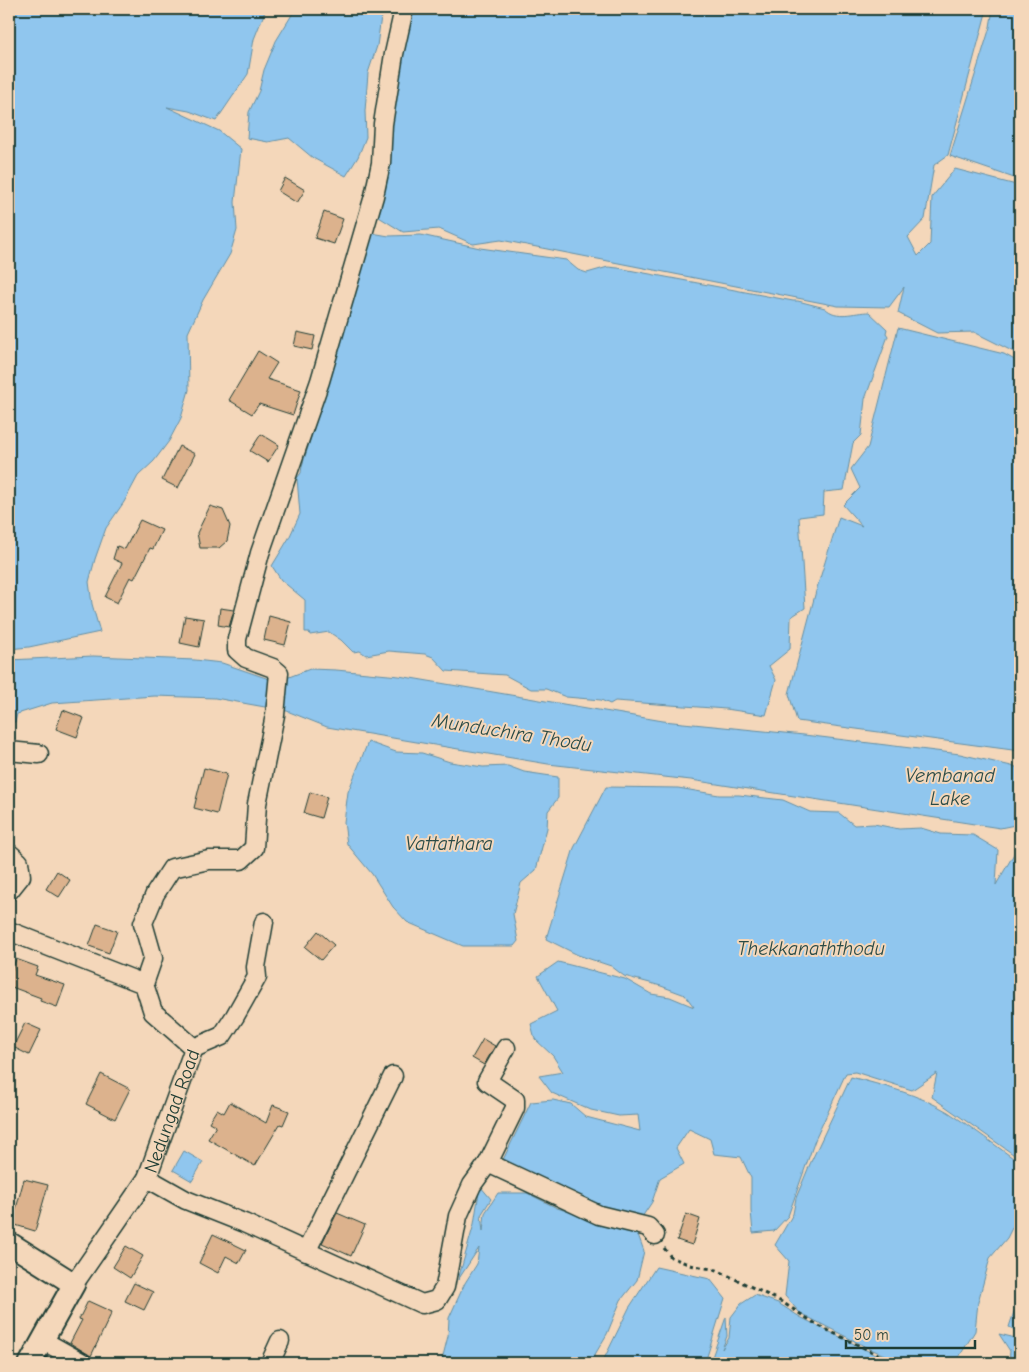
<svg xmlns="http://www.w3.org/2000/svg" width="1029" height="1372" font-family="'Comic Neue',sans-serif">
  <style>
    .water { fill: #90c6ee; stroke: #638fa4 }
    .building { fill: #dcb28d; stroke: #1f3d34 }
    .lines { fill: none; stroke-linecap: round; stroke-linejoin: round }
    .minor-casing { stroke: #1f3d34; stroke-width: 21 }
    .major-casing { stroke: #1f3d34; stroke-width: 25 }
    .path { stroke: #1f3d34; stroke-width: 3; stroke-dasharray: 4 4; stroke-linecap: butt }
    .minor { stroke: #f4d7ba; stroke-width: 18 }
    .major { stroke: #f4d7ba; stroke-width: 21 }
    .labels { text-anchor: middle; stroke-width: 4; stroke-linejoin: round; paint-order: stroke }
    .street-label { font-size: 19px; fill: #1f3d34; stroke: #f4d7ba }
    .water-label { font-size: 20px; font-style: italic; fill: #2a4b47; stroke: #f4d7ba }
  </style>
  <rect width="100%" height="100%" fill="#f4d7ba"/>
  <filter id="ink" filterUnits="userSpaceOnUse"><feTurbulence type="fractalNoise" baseFrequency=".02" numOctaves="2"/><feDisplacementMap in="SourceGraphic" scale="10" xChannelSelector="R" yChannelSelector="G"/><feConvolveMatrix kernelMatrix="1 2 1 2 8 2 1 2 1" color-interpolation-filters="sRGB"/></filter>
  <g filter="url(#ink)">
    <!-- water -->
    <g class="water">
      <path d="M 9,9 L 266,9 L 254,39 L 248,74 L 216,121 L 189,111 L 167,107 L 219,131 L 241,149 L 235,202 L 237,230 L 230,254 L 203,300 L 188,333 L 189,390 L 181,418 L 169,441 L 154,461 L 138,476 L 124,502 L 106,528 L 95,559 L 89,582 L 92,604 L 100,632 L 29,647 L 9,649 Z"/>
      <path d="M 293,9 L 382,9 L 377,46 L 368,73 L 365,111 L 366,137 L 358,157 L 346,176 L 313,158 L 289,138 L 268,142 L 247,138 L 249,112 L 259,91 L 264,70 L 276,41 L 293,13 Z"/>
      <path d="M 405,9 L 987,9 L 948,155 L 934,165 L 925,219 L 908,237 L 918,256 L 930,244 L 932,197 L 955,169 L 1020,186 L 1020,355 L 974,332 L 937,333 L 898,313 L 904,287 L 889,307 L 838,306 L 501,240 L 473,244 L 439,229 L 403,232 L 374,214 Z"/>
      <path d="M 993,9 L 1020,9 L 1020,180 L 950,156 L 990,27 Z"/>
      <path d="M 366,232 L 389,236 L 421,235 L 480,248 L 566,260 L 578,270 L 587,273 L 608,267 L 618,268 L 793,301 L 798,301 L 825,308 C 837,320 854,312 869,312 L 887,329 L 886,333 L 888,336 L 865,399 L 861,435 L 853,443 L 844,490 L 824,492 L 823,514 L 799,517 L 805,608 L 791,617 L 790,649 L 769,666 L 776,680 L 766,715 L 726,709 L 615,701 L 610,704 L 601,700 L 566,697 L 546,689 L 531,689 L 505,675 L 446,671 L 433,657 L 425,654 L 389,651 L 366,655 L 360,651 L 353,652 L 341,640 L 329,632 L 310,635 L 309,632 L 305,632 L 305,600 L 281,580 L 272,566 L 289,538 L 300,514 L 297,478 L 301,473 L 302,466 L 324,396 Z"/>
      <path d="M 898,328 L 1004,354 L 1020,363 L 1020,751 L 797,721 L 789,694 L 816,591 L 839,517 L 862,526 L 843,505 L 860,488 L 851,469 L 868,447 Z"/>
      <path d="M 93,656 L 195,660 L 222,663 L 269,679 L 289,677 L 310,669 L 336,670 L 399,676 L 663,721 L 804,735 L 960,754 L 1020,768 L 1020,824 L 1000,828 L 691,780 L 548,764 L 327,727 L 287,711 L 215,698 L 155,696 L 52,703 L 17,714 L 15,722 L 9,722 L 9,660 Z"/>
      <path d="M 368,742 L 396,752 L 422,753 L 450,762 L 483,767 L 508,766 L 524,772 L 558,777 L 558,798 L 548,811 L 547,828 L 536,870 L 521,883 L 513,914 L 518,941 L 514,946 L 463,946 L 407,922 L 393,907 L 372,874 L 347,844 L 344,822 L 348,792 Z"/>
      <path d="M 606,787 L 678,788 L 719,795 L 739,795 L 783,800 L 810,812 L 839,813 L 854,825 L 874,824 L 899,829 L 921,828 L 941,834 L 973,835 L 998,850 L 996,885 L 1015,852 L 1020,852 L 1020,1159 L 932,1097 L 937,1073 L 912,1090 L 855,1072 L 846,1073 L 815,1140 L 788,1216 L 774,1231 L 753,1233 L 751,1211 L 751,1178 L 741,1157 L 714,1154 L 710,1139 L 689,1129 L 676,1148 L 684,1164 L 660,1178 L 652,1202 L 642,1217 L 636,1229 L 644,1251 L 637,1280 L 621,1300 L 607,1334 L 590,1363 L 446,1363 L 442,1360 L 448,1336 L 449,1318 L 465,1283 L 477,1264 L 479,1248 L 458,1280 L 474,1224 L 480,1186 L 491,1199 L 481,1215 L 483,1231 L 485,1213 L 498,1193 L 527,1193 L 557,1208 L 586,1217 L 500,1166 L 531,1102 L 553,1100 L 571,1104 L 586,1117 L 640,1131 L 638,1115 L 619,1116 L 591,1110 L 552,1093 L 539,1076 L 563,1072 L 553,1056 L 535,1039 L 531,1024 L 557,1011 L 538,976 L 558,962 L 625,979 L 651,994 L 670,997 L 694,1007 L 685,995 L 661,986 L 624,976 L 611,966 L 578,955 L 546,939 L 574,848 Z"/>
      <path d="M 851,1077 C 884,1086 918,1094 948,1112 C 973,1128 996,1146 1020,1163 L 1020,1212 L 1007,1238 L 990,1258 L 978,1302 L 975,1331 L 959,1357 L 951,1363 L 904,1363 L 868,1348 L 800,1313 L 785,1296 L 789,1261 L 775,1245 L 793,1214 L 796,1198 L 810,1164 Z"/>
      <path d="M 184,1151 L 203,1162 L 192,1181 L 173,1170 Z"/>
      <path d="M 656,1267 L 710,1279 L 725,1298 L 705,1363 L 602,1363 L 629,1308 Z"/>
      <path d="M 755,1295 L 778,1303 L 800,1317 L 892,1363 L 710,1363 L 726,1317 L 727,1336 L 722,1349 L 729,1338 L 731,1317 L 741,1304 Z"/>
      <path d="M 1020,1305 L 1020,1332 L 1009,1327 L 1014,1312 Z"/>
      <path d="M 999,1334 L 1020,1339 L 1020,1363 L 1009,1363 L 1010,1351 Z"/>
    </g>
    <!-- building -->
    <g class="building">
      <path d="M 285,178 L 305,190 L 297,203 L 278,191 Z"/>
      <path d="M 324,212 L 343,219 L 334,244 L 315,238 Z"/>
      <path d="M 297,332 L 315,336 L 312,350 L 294,346 Z"/>
      <path d="M 258,351 L 277,363 L 267,379 L 301,390 L 293,415 L 259,404 L 252,414 L 229,400 Z"/>
      <path d="M 261,434 L 279,445 L 268,462 L 250,451 Z"/>
      <path d="M 179,446 L 195,454 L 178,488 L 162,480 Z"/>
      <path d="M 210,506 L 223,510 L 230,526 L 227,541 L 219,548 L 200,548 L 197,533 Z"/>
      <path d="M 140,520 L 162,530 L 153,549 L 150,548 L 134,579 L 130,577 L 117,603 L 105,597 L 122,563 L 113,559 L 117,546 L 125,549 Z"/>
      <path d="M 220,608 L 234,610 L 229,627 L 218,625 Z"/>
      <path d="M 185,616 L 204,619 L 199,647 L 180,643 Z"/>
      <path d="M 269,616 L 291,622 L 285,645 L 264,640 Z"/>
      <path d="M 63,710 L 84,718 L 77,737 L 56,729 Z"/>
      <path d="M 204,768 L 227,774 L 217,814 L 194,808 Z"/>
      <path d="M 310,792 L 327,797 L 321,818 L 304,813 Z"/>
      <path d="M 57,871 L 70,880 L 59,897 L 46,889 Z"/>
      <path d="M 97,924 L 117,931 L 109,953 L 89,946 Z"/>
      <path d="M 318,931 L 334,945 L 321,960 L 305,947 Z"/>
      <path d="M 16,959 L 38,967 L 35,975 L 65,985 L 57,1007 L 40,1001 L 41,998 L 9,986 L 9,977 Z"/>
      <path d="M 25,1023 L 41,1030 L 29,1055 L 13,1047 Z"/>
      <path d="M 483,1039 L 495,1046 L 484,1065 L 472,1058 Z"/>
      <path d="M 101,1074 L 130,1089 L 115,1119 L 86,1104 Z"/>
      <path d="M 230,1102 L 266,1123 L 273,1105 L 289,1111 L 283,1125 L 280,1124 L 255,1166 L 208,1139 L 216,1126 L 209,1122 L 217,1109 L 224,1113 Z"/>
      <path d="M 24,1179 L 48,1185 L 35,1231 L 12,1224 Z"/>
      <path d="M 337,1213 L 365,1225 L 351,1256 L 322,1243 Z"/>
      <path d="M 686,1214 L 700,1219 L 692,1245 L 677,1240 Z"/>
      <path d="M 213,1234 L 246,1250 L 239,1263 L 226,1256 L 218,1273 L 199,1263 Z"/>
      <path d="M 126,1246 L 143,1256 L 130,1278 L 113,1267 Z"/>
      <path d="M 134,1283 L 153,1292 L 144,1310 L 125,1301 Z"/>
      <path d="M 88,1301 L 112,1312 L 91,1356 L 70,1343 L 82,1320 L 79,1319 Z"/>
    </g>
    <g class="lines">
      <defs>
        <g id="minor">
          <path d="M 9,751 L 39,754"/>
          <path d="M 9,853 L 19,862 L 21,876 L 9,891"/>
          <path d="M 9,931 L 144,984"/>
          <path d="M 194,1048 L 222,1036 L 235,1016 L 257,977 L 256,967 L 264,922"/>
          <path d="M 488,1163 L 599,1215 L 648,1227 L 655,1235"/>
          <path d="M 147,1178 L 186,1200 L 244,1223 L 422,1304 L 437,1300 L 445,1287 L 458,1216 L 472,1185 L 488,1163 L 515,1108 L 515,1100 L 487,1081 L 506,1048"/>
          <path d="M 306,1252 L 393,1076"/>
          <path id="s1" d="M 74,1284 L 147,1178 L 194,1048 L 153,1012 L 144,984 L 153,958 L 143,923 L 155,894 L 172,868 L 209,860 L 241,860 L 254,848 L 257,804 L 275,715 L 279,673 L 273,668 L 246,658 L 237,650 L 237,639 L 260,553 L 320,381 L 374,196 L 381,163 L 383,124 L 394,54 L 404,9"/>
          <path d="M 42,1340 L 83,1363"/>
          <path d="M 270,1363 L 280,1341"/>
        </g>
        <path id="major" d="M 9,1243 L 74,1284 L 30,1363"/>
      </defs>
      <!-- minor casing -->
      <use href="#minor" class="minor-casing"/>
      <!-- major casing -->
      <use href="#major" class="major-casing"/>
      <!-- path -->
      <path class="path" d="M 664,1248 L 671,1257 L 690,1265 L 717,1270 L 782,1302 L 819,1326 L 895,1363"/>
      <!-- minor -->
      <use href="#minor" class="minor"/>
      <!-- major -->
      <use href="#major" class="major"/>
    </g>
  </g>
  <g class="labels">
    <!-- street labels -->
    <g class="street-label">
      <text dy="7" stroke="none"><textPath href="#s1" startOffset="200">Nedungad Road</textPath></text>
    </g>
    <!-- water labels -->
    <g class="water-label">
      <text transform="translate(512 732) rotate(9)" y="7">Munduchira Thodu</text>
      <text x="950" y="782">Vembanad<tspan x="950" dy="23">Lake</tspan></text>
      <text x="449" y="850">Vattathara</text>
      <text x="811" y="955">Thekkanaththodu</text>
    </g>
  </g>
  <!-- margin -->
  <rect width="1029" height="1372" fill="none" stroke="#f4d7ba" stroke-width="30"/>
  <rect x="15" y="15" width="999" height="1342" fill="none" stroke="#1f3d34" stroke-width="2" filter="url(#ink)"/>
  <!-- scale -->
  <path d="M846 1340v8h129v-8" fill="none" stroke="#1f3d34" stroke-width="2.5"/>
  <text x="854" y="1340" font-size="15" fill="#1f3d34" stroke="#f4d7ba" stroke-width="4" paint-order="stroke">50 m</text>
</svg>
